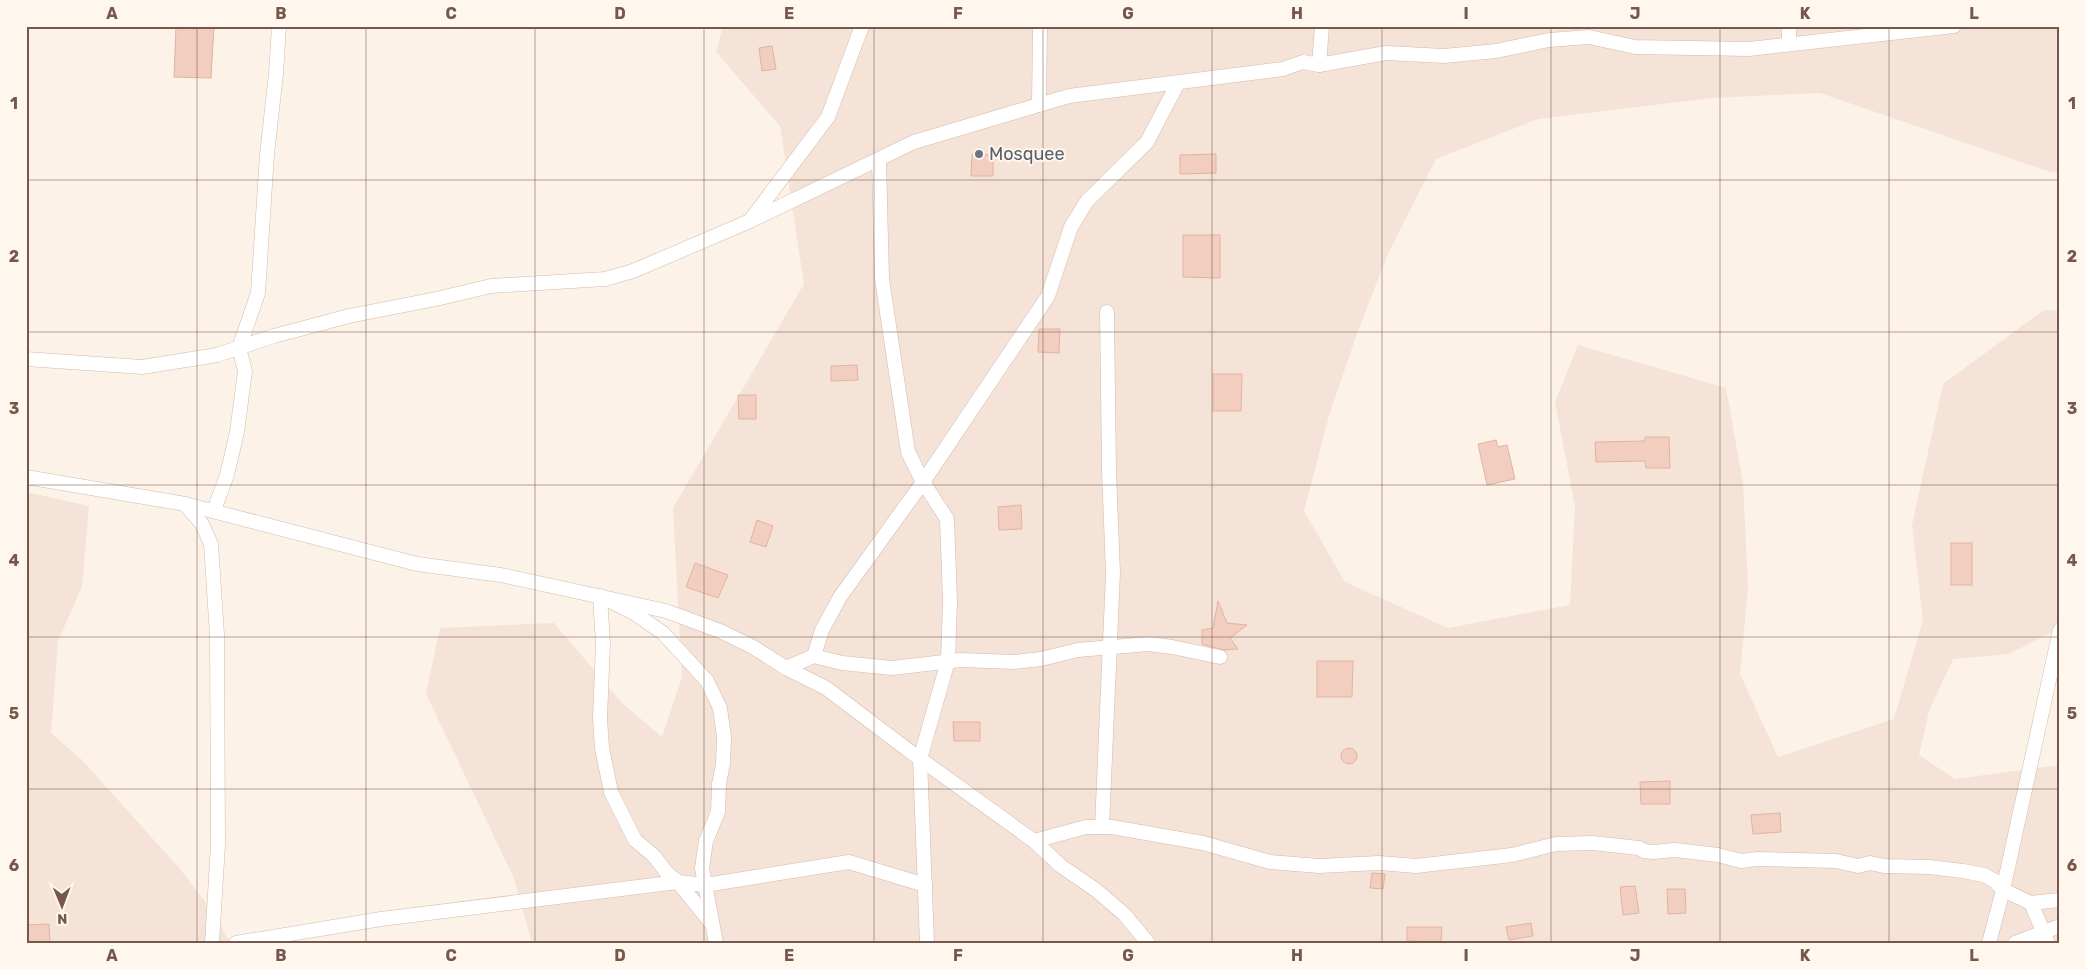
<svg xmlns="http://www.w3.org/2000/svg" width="2086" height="969" font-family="Rubik,sans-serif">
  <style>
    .residential { fill: #f4e3d6 }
    .building { fill: #f1cebf; stroke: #e3b3a0 }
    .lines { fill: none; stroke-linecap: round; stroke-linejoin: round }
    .street-casing { stroke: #d0bbb0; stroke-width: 15 }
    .street { stroke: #fff; stroke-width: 14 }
    .grid { fill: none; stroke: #75574c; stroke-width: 1; stroke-opacity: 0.55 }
    .worship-dot { fill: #6b7280; stroke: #fff6ed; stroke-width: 2 }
    .labels { text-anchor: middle; stroke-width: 4; stroke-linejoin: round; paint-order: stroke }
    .worship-label { font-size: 18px; fill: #5b616d; stroke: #fff6ed; text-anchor: start }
    .neatline { fill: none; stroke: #75574c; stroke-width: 2 }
    .grid-label { font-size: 16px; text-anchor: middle; font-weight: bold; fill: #75574c }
  </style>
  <rect width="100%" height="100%" fill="#fcf2e7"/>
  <!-- residential -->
  <g class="residential">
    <path d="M 723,26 L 2060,26 L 2060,173 L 2050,172 L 1820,93 L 1712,98 L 1538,119 L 1436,159 L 1387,256 L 1358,331 L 1330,412 L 1304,511 L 1345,582 L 1448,628 L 1570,605 L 1575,506 L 1555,402 L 1578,345 L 1726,388 L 1743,483 L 1748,587 L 1740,674 L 1778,757 L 1894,719 L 1923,620 L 1912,525 L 1943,384 L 2044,310 L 2060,310 L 2060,628 L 2009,654 L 1953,659 L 1929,711 L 1919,755 L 1955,779 L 2060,765 L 2060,943 L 532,943 L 514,878 L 426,694 L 440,628 L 554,623 L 622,703 L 662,737 L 682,677 L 673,508 L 804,284 L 780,126 L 716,52 Z"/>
    <path d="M 26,492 L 89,506 L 82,586 L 58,641 L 51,733 L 82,760 L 180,869 L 215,915 L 230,943 L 26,943 Z"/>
  </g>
  <!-- building -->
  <g class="building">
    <path d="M 176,26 L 214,26 L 211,78 L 174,77 Z"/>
    <path d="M 772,46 L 776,69 L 762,71 L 759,48 Z"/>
    <path d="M 972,154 L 993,155 L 993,176 L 971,176 Z"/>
    <path d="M 1216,154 L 1216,173 L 1180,174 L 1180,155 Z"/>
    <path d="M 1183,235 L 1220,235 L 1220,278 L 1183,277 Z"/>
    <path d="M 1039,329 L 1060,329 L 1059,353 L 1038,352 Z"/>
    <path d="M 857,365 L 858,380 L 831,381 L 831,366 Z"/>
    <path d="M 1213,374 L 1242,374 L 1241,411 L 1213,411 Z"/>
    <path d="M 738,395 L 756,395 L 756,419 L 739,419 Z"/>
    <path d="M 1645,437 L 1669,437 L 1670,468 L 1646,468 L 1645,461 L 1596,462 L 1595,442 L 1645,441 Z"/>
    <path d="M 1496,440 L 1498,447 L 1507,445 L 1515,479 L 1487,485 L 1478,444 Z"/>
    <path d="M 1021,505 L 1022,529 L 999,530 L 998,507 Z"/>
    <path d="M 757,520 L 773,526 L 766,547 L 750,542 Z"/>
    <rect x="1951" y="543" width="21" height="42"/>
    <path d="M 695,563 L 728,575 L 718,598 L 686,587 Z"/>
    <path d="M 1218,601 L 1227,623 L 1247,625 L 1230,638 L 1238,649 L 1224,650 L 1202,644 L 1202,630 L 1213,628 Z"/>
    <path d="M 1317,661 L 1353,661 L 1352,697 L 1317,697 Z"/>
    <path d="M 953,722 L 980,722 L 980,741 L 954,741 Z"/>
    <circle cx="1349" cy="756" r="8"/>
    <path d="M 1670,781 L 1670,804 L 1641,804 L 1640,782 Z"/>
    <path d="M 1780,813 L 1781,832 L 1753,834 L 1751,815 Z"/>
    <path d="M 1372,873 L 1385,874 L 1383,889 L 1370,888 Z"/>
    <path d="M 1635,886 L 1639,913 L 1623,915 L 1620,887 Z"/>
    <path d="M 1667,889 L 1685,889 L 1686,913 L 1668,914 Z"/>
    <path d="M 1531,923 L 1533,936 L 1509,940 L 1506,927 Z"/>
    <path d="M 49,924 L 50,943 L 26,943 L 26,925 Z"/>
    <path d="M 1407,927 L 1442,927 L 1441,942 L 1407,941 Z"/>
  </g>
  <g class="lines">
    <defs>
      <g id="street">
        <path d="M 1789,26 L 1789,44"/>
        <path d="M 1319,65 L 1322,26"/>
        <path d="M 1039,105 L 1040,26"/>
        <path d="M 879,160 L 882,279 L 908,452 L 923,482 L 947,519 L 950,602 L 948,661 L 920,759 L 927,943"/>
        <path d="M 752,218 L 828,117 L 862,26"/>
        <path d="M 26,359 L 142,367 L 217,355 L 274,336 L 349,316 L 436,299 L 491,286 L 605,279 L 633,271 L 750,221 L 914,142 L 1069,96 L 1283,69 L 1303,62 L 1319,65 L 1386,53 L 1444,56 L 1496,51 L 1549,40 L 1589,37 L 1635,47 L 1749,49 L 1954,26"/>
        <path d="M 26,477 L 185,504 L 417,564 L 501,575 L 666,611 L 720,631 L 753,647 L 786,668 L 826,688 L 912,753 L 1034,841 L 1061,866 L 1096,890 L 1124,914 L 1148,943"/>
        <path d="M 185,504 L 202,524 L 211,544 L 217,635 L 218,844 L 212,943"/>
        <path d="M 214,510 L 227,475 L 237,432 L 245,371 L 239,348 L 258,293 L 267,154 L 276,74 L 279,26"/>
        <path d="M 814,656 L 822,630 L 840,597 L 923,482 L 1048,296 L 1071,227 L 1087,201 L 1147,142 L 1178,83"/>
        <path d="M 786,668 L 814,656 L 842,663 L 892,668 L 961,660 L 1014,662 L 1041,659 L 1078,650 L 1148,644 L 1172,647 L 1220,657"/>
        <path d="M 1102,827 L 1113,573 L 1109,471 L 1107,312"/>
        <path d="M 1034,841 L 1086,827 L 1112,827 L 1203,843 L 1270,862 L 1319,866 L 1379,863 L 1416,866 L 1512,855 L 1556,844 L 1592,843 L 1639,848 L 1644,851 L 1653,852 L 1675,850 L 1718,855 L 1741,861 L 1757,859 L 1836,861 L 1858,866 L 1870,863 L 1884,866 L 1929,867 L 1963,871 L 1984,875 L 1995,881 L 2003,890 L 2031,903 L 2060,900"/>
        <path d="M 2031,903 L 2048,943"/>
        <path d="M 712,924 L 678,882 L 667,873 L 654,856 L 635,840 L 611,792 L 602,748 L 600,718 L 603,644 L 600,596 L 634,613 L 663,633 L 707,681 L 720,708 L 724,737 L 723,764 L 719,784 L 718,812 L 706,841 L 702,868 L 716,943"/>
        <path d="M 236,943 L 381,919 L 678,882 L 705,885 L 849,862 L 925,885"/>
        <path d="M 1989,943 L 2003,890 L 2060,630"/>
        <path d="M 2015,943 L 2060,926"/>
      </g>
    </defs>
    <!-- street casing -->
    <use href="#street" class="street-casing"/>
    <!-- street -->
    <use href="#street" class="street"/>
  </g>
  <!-- grid -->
  <path class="grid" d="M 197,26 L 197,943M 366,26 L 366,943M 535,26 L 535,943M 704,26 L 704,943M 874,26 L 874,943M 1043,26 L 1043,943M 1212,26 L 1212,943M 1382,26 L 1382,943M 1551,26 L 1551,943M 1720,26 L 1720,943M 1889,26 L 1889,943M 26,180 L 2060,180M 26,332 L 2060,332M 26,485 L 2060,485M 26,637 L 2060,637M 26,789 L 2060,789"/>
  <!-- markers -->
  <circle class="worship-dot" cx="979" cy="154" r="5"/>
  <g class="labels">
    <!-- worship labels -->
    <g class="worship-label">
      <text x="989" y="160">Mosquee</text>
    </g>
  </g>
  <!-- border -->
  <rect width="2086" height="969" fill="none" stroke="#fff6ed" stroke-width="55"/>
  <!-- north arrow -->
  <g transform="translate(62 906) rotate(179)" stroke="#fff6ed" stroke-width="4" paint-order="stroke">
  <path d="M0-4L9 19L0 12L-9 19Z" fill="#75574c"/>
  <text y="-8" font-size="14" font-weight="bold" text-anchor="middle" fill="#75574c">N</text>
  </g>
  <rect x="28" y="28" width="2030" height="914" class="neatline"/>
  <g class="grid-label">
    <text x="112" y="19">A</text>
    <text x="281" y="19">B</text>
    <text x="451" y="19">C</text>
    <text x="620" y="19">D</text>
    <text x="789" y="19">E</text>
    <text x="958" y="19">F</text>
    <text x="1128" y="19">G</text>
    <text x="1297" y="19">H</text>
    <text x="1466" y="19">I</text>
    <text x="1635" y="19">J</text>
    <text x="1805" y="19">K</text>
    <text x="1974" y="19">L</text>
    <text x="14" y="109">1</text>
    <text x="2072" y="109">1</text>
    <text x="14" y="262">2</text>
    <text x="2072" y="262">2</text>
    <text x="14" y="414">3</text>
    <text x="2072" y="414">3</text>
    <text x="14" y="566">4</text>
    <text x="2072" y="566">4</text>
    <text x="14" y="719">5</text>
    <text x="2072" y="719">5</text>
    <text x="14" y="871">6</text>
    <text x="2072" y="871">6</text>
    <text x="112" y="961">A</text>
    <text x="281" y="961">B</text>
    <text x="451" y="961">C</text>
    <text x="620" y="961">D</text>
    <text x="789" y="961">E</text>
    <text x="958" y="961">F</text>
    <text x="1128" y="961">G</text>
    <text x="1297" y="961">H</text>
    <text x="1466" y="961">I</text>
    <text x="1635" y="961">J</text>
    <text x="1805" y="961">K</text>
    <text x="1974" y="961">L</text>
  </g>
</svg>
